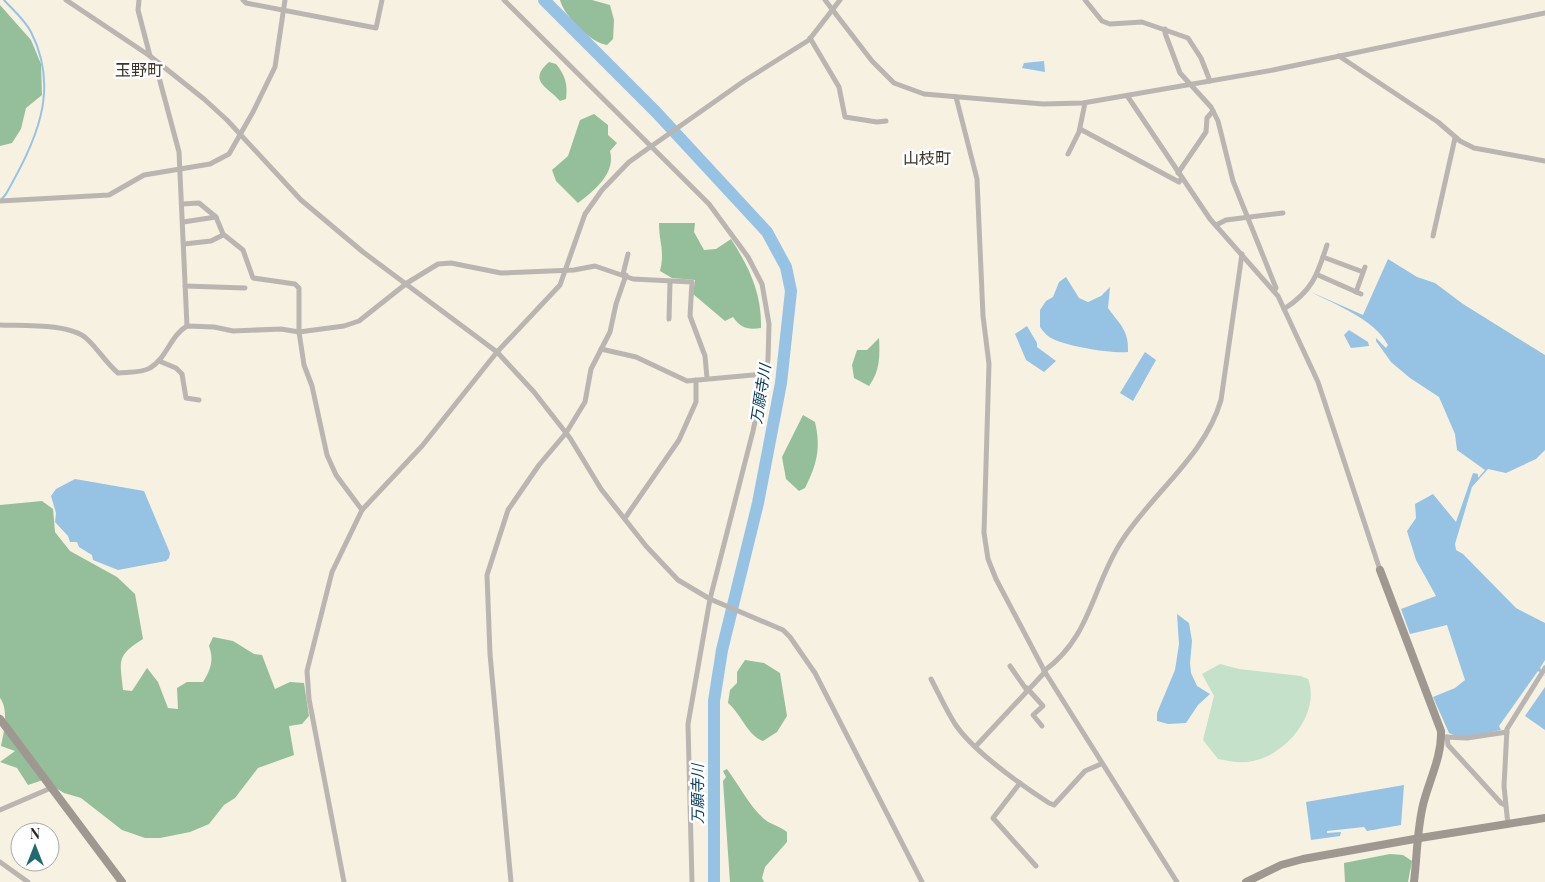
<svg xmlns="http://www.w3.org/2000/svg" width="1545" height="882" font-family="'Playfair Display','Noto Sans JP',serif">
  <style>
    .green { fill: #c5e1c9 }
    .forest { fill: #95be9a }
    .water { fill: #96c2e3 }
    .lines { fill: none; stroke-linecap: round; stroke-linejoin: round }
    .stream { stroke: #96c2e3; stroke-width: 2 }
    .river { stroke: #96c2e3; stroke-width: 12 }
    .street { stroke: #bab5b0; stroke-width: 5 }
    .secondary { stroke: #9f9890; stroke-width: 8 }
    .labels { text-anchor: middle; stroke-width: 5; stroke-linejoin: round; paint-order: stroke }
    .water-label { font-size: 15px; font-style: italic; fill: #003959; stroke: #fff }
    .quarter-label { font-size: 16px; fill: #3a3529; stroke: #fff }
  </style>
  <rect width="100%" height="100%" fill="#f7f1e2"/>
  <!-- green -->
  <path class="green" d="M 1220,664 L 1239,669 L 1301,676 L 1308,679 C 1321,713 1286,755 1253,761 C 1241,764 1229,761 1218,759 L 1203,740 L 1214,696 L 1202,674 Z"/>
  <!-- forest -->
  <g class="forest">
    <path d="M 560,0 L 592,0 L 610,5 L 614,20 L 613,39 L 607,45 C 591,43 564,16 560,0 Z"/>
    <path d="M 0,5 L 31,40 L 41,64 L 42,95 L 26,108 L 21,129 L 12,143 L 0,146 Z"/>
    <path d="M 549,62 L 556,64 C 565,75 568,84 566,99 L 560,101 C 548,87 527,81 549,62 Z"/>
    <path d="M 594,114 L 608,125 L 608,135 L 617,143 L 610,151 C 616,173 595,190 578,203 L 556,181 L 552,170 L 568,156 L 580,120 Z"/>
    <path d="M 659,223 L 695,223 L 694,232 L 704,250 L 716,249 L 731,239 C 749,267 762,293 761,328 C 747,330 741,328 733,317 L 725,321 L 693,294 L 695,280 L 672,278 L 660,271 C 665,250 659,243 659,223 Z"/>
    <path d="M 879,338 C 880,356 880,371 869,386 L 854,378 L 852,365 L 857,350 L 867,350 Z"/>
    <path d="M 803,415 L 815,422 C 821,448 817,464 805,488 L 799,491 L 786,479 L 782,457 Z"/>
    <path d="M 42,501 L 53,509 L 55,532 L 70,551 L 117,577 L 135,594 L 143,639 C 116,656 120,660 123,690 L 132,691 L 147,668 L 158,682 L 168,708 L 178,709 L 177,688 L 187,682 L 203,682 C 211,669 214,660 209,646 L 213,637 L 233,641 L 254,654 L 262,655 L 275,689 L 290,682 L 304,683 L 309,716 L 302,724 L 289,726 L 294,755 L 258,768 L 235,798 L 224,805 L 209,824 L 190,832 L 160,838 L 145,838 L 122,830 L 81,798 L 64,793 L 43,780 L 28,785 L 17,768 L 0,762 L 15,751 L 1,746 C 4,732 9,710 0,698 L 0,505 Z"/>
    <path d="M 745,660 L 764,663 L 780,673 L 787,716 L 777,732 L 763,741 C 747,735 742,715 728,703 L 730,690 L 737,683 L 737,672 Z"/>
    <path d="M 727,769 C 739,785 748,804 763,818 C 769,824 780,826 787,832 L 787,842 L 765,867 L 762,878 L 764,882 L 730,882 L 723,781 L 726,777 L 723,771 Z"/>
    <path d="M 1390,854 L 1403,855 L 1412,861 L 1408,882 L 1345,882 L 1344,863 Z"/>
  </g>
  <!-- water -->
  <g class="water">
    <path d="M 1044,61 L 1045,72 L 1022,68 L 1024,63 Z"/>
    <path d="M 1388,259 L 1417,277 L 1435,283 L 1463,304 L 1545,355 L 1545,450 L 1536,459 L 1506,473 L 1488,469 L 1472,487 L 1455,544 L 1456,550 L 1463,554 L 1516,608 L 1545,623 L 1545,660 L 1540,668 L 1545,676 L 1538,671 L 1499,726 L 1501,730 C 1487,733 1462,741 1449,733 L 1433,697 L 1455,688 L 1465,680 L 1447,625 L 1410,634 L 1401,609 L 1436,596 L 1416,560 L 1407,531 L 1416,518 L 1415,504 L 1433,494 L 1456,522 L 1473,473 L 1478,474 L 1478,478 L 1485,470 L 1457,450 L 1455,434 L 1439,397 L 1410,378 L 1391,362 L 1376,341 L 1376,338 L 1386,348 L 1388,345 C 1374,319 1336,305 1311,292 L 1363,315 Z"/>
    <path d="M 1066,277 L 1079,298 L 1088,302 L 1101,296 L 1110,287 L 1108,308 C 1120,325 1129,330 1128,352 C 1112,354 1065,346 1051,338 C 1047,336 1043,331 1040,327 L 1040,310 L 1046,301 L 1053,297 L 1059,282 Z"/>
    <path d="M 1027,326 L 1037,343 L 1037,347 L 1056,361 L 1044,372 L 1026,360 L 1015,334 Z"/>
    <path d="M 1349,330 L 1368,342 L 1369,346 L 1351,348 L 1344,335 Z"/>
    <path d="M 1145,352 L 1156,360 L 1133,401 L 1120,393 Z"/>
    <path d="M 75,479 L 144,491 L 170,553 L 169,558 L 166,561 L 118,570 L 93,560 L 92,555 L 79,547 L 77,542 L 70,542 L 68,536 L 55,522 L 56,513 L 51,496 L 56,489 Z"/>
    <path d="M 1177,614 L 1189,623 L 1192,641 L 1190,663 L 1191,673 L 1197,686 L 1210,694 L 1198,705 L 1186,723 L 1168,724 L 1157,721 L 1157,713 L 1175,670 L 1179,644 Z"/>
    <path d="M 1545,687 L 1545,730 L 1525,716 Z"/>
    <path d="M 1404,785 L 1401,825 L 1367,831 L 1364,827 L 1327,831 L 1327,833 L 1341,832 L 1340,836 L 1311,840 L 1306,802 Z"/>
  </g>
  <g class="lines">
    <!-- stream -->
    <path class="stream" d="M 1,200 L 6,194 C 35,142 61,91 31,32 C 25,20 13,10 4,0"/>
    <!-- river -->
    <path class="river" d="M 544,0 L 656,112 L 767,232 L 786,267 L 791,291 L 781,383 L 758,503 L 722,650 L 714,701 L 714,882"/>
    <!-- street -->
    <g class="street">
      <path d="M 66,0 L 150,56 L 204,99 L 227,120 L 301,200 L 363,252 L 497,352 L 534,392 L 570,438 L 601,489 L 646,546 L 678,580 L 710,599 L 783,630 L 790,637 L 815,673 L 922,882"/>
      <path d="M 139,0 L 138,10 L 150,56"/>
      <path d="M 243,0 L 246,3 L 376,28 L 382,0"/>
      <path d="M 504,0 L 709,204 L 748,257 L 762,284 L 769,324 L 768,360 L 753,431 L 710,599 L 688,724 L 692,882"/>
      <path d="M 825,0 L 872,61 L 894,83 L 924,94 L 1043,104 L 1083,103 L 1273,70 L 1545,13"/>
      <path d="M 1085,0 L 1102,21 L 1110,24 L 1142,22 L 1188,38 L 1201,58 L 1210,81"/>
      <path d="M 1165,29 L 1165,33 L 1180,73 L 1211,107 L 1218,121 L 1233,181 L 1276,288 L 1274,291"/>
      <path d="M 810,38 L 839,87 L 845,117 L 877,122 L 886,121"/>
      <path d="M 1339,56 L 1438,122 L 1460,141 L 1474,148 L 1545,161"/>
      <path d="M 160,65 L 157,70 L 179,152 L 187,326"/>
      <path d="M 956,97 L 977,179 L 983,316 L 989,364 L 984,533 L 988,559 L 996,579 L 1045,672 L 1177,882"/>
      <path d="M 1128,97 L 1210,219 L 1278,296 L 1318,382 L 1380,570"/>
      <path d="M 1080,129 L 1179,182 L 1181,179"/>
      <path d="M 1068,154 L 1079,132 L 1085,103"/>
      <path d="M 1178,173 L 1206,132 L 1207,118 L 1213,111"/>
      <path d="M 0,201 L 109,195 L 144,175 L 210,164 L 229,154 L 253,112 L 275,67 L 285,0"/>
      <path d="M 182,204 L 199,203 L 216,217 L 223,234 L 243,250 L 253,278 L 295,284 L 299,288 L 299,332 L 304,365 L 312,386 L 327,455 L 336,475 L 362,510"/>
      <path d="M 183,222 L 216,217"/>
      <path d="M 1216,225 L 1226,220 L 1283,213"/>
      <path d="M 1433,236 L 1455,138"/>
      <path d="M 184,244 L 211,241 L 223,235"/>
      <path d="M 1323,257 L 1363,272"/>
      <path d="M 623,274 L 628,254"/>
      <path d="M 1318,275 L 1361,294"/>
      <path d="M 185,286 L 245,288"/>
      <path d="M 1356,292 L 1365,267"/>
      <path d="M 1284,309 C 1312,291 1317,276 1327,245"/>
      <path d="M 669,319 L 670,282"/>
      <path d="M 0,325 C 22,326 70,323 87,339 C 98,349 106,363 118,373 C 128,372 142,373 150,368 C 167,358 170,336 187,326 L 214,327 L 233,331 L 281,329 L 299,332 L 344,326 L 359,321 L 407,283 L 438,264 L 451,263 L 501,273 L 574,270 L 595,266 L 633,279 L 692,282 L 690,316 L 705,356 L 707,378"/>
      <path d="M 601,349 L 636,357 L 687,381 L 765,374"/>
      <path d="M 159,361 L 176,368 L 182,374 L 186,398 L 199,400"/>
      <path d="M 625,518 L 679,440 L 696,402 L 696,380"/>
      <path d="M 1010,666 L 1026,689"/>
      <path d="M 1044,671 C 1091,637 1092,587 1121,542 C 1152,493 1205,456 1221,400 L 1242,254"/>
      <path d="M 931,679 C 939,694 946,710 955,724 C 974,752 1020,784 1049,803 L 1054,805 L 1085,771 L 1101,764"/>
      <path d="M 1027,688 L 1043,706 L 1033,715 L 1042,726"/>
      <path d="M 1446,737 L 1467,738 L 1507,732"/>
      <path d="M 1447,737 L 1448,745 L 1501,803 L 1505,805"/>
      <path d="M 976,746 L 1045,672"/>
      <path d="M 1020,783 L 993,818 L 1036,866"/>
      <path d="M 0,810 L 51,788"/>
      <path d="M 1508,825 L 1504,786 L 1507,729 L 1545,668"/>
      <path d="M 0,862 L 28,882"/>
      <path d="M 344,882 L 309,699 L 307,671 L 332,572 L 362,510 L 422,446 L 497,352 L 560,285 L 585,214 L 602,190 L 629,162 L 744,81 L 809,40 L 840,0"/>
      <path d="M 511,882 L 490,654 L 487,575 L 508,510 L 539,465 L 566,433 L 585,402 L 591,369 L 610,332 L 616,304 L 626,275"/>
    </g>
    <!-- secondary -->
    <g class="secondary">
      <path d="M 1380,570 L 1441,731 C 1442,757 1429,780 1423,805 C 1417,830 1417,857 1414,882"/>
      <path d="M 0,719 L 122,882"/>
      <path d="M 1246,882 L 1281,865 L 1303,859 L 1420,838 L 1545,818"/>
    </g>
  </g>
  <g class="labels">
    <!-- water labels -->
    <g class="water-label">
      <text transform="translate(761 394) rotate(-81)" y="5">万願寺川</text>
      <text transform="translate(698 794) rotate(-90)" y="5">万願寺川</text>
    </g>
    <!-- quarter labels -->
    <g class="quarter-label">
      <text x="139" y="76">玉野町</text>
      <text x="927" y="164">山枝町</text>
    </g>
  </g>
  <!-- north arrow -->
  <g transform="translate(35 847)"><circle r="24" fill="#ffffff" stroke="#aaa9a7"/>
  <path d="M0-4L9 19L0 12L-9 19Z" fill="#1f6b6f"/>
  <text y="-8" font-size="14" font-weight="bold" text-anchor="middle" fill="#2a2722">N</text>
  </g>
</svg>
